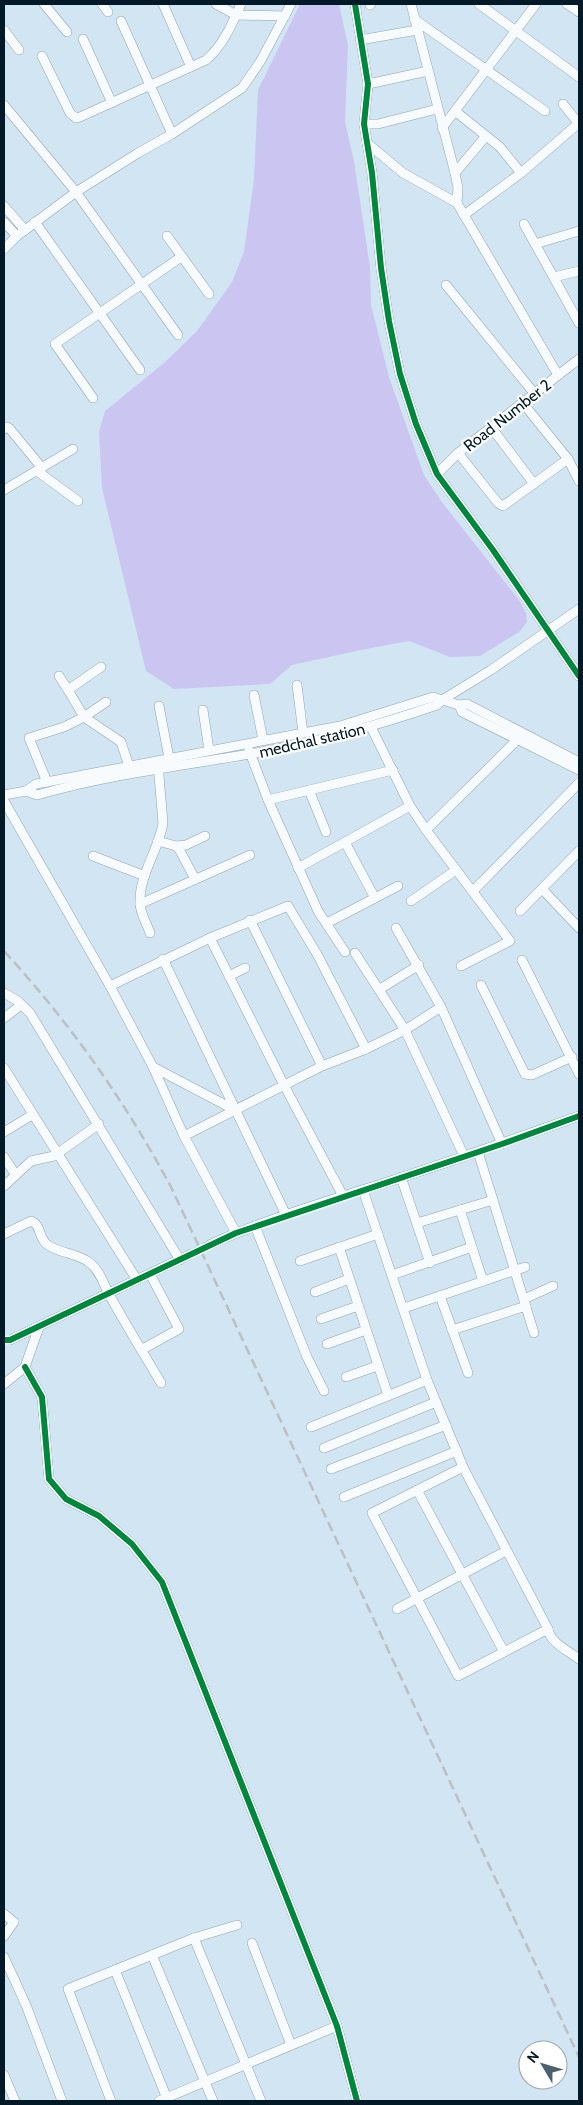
<svg xmlns="http://www.w3.org/2000/svg" width="583" height="2105" font-family="Cabin,sans-serif">
  <style>
    .water { fill: #cac6f1 }
    .lines { fill: none; stroke-linecap: round; stroke-linejoin: round }
    .minor-tunnel { stroke: #a8bcc9; stroke-width: 9; stroke-dasharray: 9 4.5; stroke-linecap: butt }
    .minor-casing { stroke: #8fa3af; stroke-width: 10 }
    .minor { stroke: #f8fbfd; stroke-width: 9 }
    .rail { stroke: #bac0c3; stroke-width: 2.5; stroke-dasharray: 10 5; stroke-linecap: butt }
    .cycleway-casing { stroke: #fff; stroke-width: 9 }
    .cycleway { stroke: #00873e; stroke-width: 6 }
    .labels { text-anchor: middle; stroke-width: 4.5; stroke-linejoin: round; paint-order: stroke }
    .street-label { font-size: 16px; fill: #021a27; stroke: #fff }
  </style>
  <rect width="100%" height="100%" fill="#d2e5f2"/>
  <!-- water -->
  <path class="water" d="M 300,4 L 339,4 L 348,45 L 345,122 L 354,161 L 370,267 L 371,305 L 389,377 L 424,475 L 441,501 L 519,600 L 526,613 L 527,622 L 519,632 L 480,656 L 450,657 L 409,641 L 366,649 L 292,665 L 270,684 L 174,689 L 146,671 L 102,488 L 99,432 L 105,411 L 164,363 L 197,331 L 232,282 L 244,252 L 254,179 L 258,90 Z"/>
  <g class="lines">
    <!-- minor-tunnel -->
    <path class="minor-tunnel" d="M 191,1254 L 211,1244"/>
    <defs>
      <g id="minor">
        <path d="M 44,4 L 67,32"/>
        <path d="M 102,4 L 108,12"/>
        <path d="M 163,4 L 191,67"/>
        <path d="M 216,4 L 236,15 L 285,16"/>
        <path d="M 355,4 L 368,84 L 364,124 L 372,173 L 381,268 L 389,321 L 400,374 L 416,424 L 437,474 L 493,550 L 579,676"/>
        <path d="M 411,4 L 455,173 L 458,188 L 457,203"/>
        <path d="M 479,4 L 579,77"/>
        <path d="M 567,4 L 579,12"/>
        <path d="M 370,5 L 371,4"/>
        <path d="M 414,19 L 545,111"/>
        <path d="M 121,21 L 172,134"/>
        <path d="M 4,30 L 19,50"/>
        <path d="M 83,39 L 112,103"/>
        <path d="M 360,40 L 417,30"/>
        <path d="M 42,56 L 70,113 L 76,118 L 80,117 L 206,60 C 223,46 232,24 241,4"/>
        <path d="M 368,84 L 428,71"/>
        <path d="M 563,104 L 579,124"/>
        <path d="M 4,105 L 76,192 L 178,335"/>
        <path d="M 455,111 L 500,147 L 521,173"/>
        <path d="M 364,124 L 378,124 L 437,109"/>
        <path d="M 442,128 L 536,4"/>
        <path d="M 367,143 L 403,173 L 457,203 L 464,215 L 521,173 L 579,123"/>
        <path d="M 455,173 L 486,136"/>
        <path d="M 4,206 L 25,230"/>
        <path d="M 464,215 L 558,375"/>
        <path d="M 4,222 L 17,236"/>
        <path d="M 35,222 L 140,370"/>
        <path d="M 524,224 L 579,323"/>
        <path d="M 167,236 L 209,294"/>
        <path d="M 535,244 L 579,231"/>
        <path d="M 4,249 L 17,236 L 76,192 L 138,153 L 172,134 L 242,88 L 260,62 L 291,4"/>
        <path d="M 554,277 L 579,271"/>
        <path d="M 446,285 L 534,393"/>
        <path d="M 93,398 L 55,344 L 181,257"/>
        <path d="M 522,402 L 568,459 L 579,481"/>
        <path d="M 491,427 L 534,484"/>
        <path d="M 4,429 L 7,427 L 10,429 L 42,468"/>
        <path d="M 458,453 L 498,503 L 503,506 L 568,459"/>
        <path d="M 37,471 L 78,501"/>
        <path d="M 437,474 L 458,453 L 579,359"/>
        <path d="M 4,490 L 73,449"/>
        <path d="M 59,676 L 68,690"/>
        <path d="M 297,685 L 303,733"/>
        <path d="M 254,695 L 263,740"/>
        <path d="M 106,702 L 84,717 L 121,742 L 129,766"/>
        <path d="M 459,705 L 462,712 L 579,770"/>
        <path d="M 159,706 L 169,758"/>
        <path d="M 203,710 L 209,750"/>
        <path d="M 371,727 L 410,806 L 426,830 L 510,941 L 461,966"/>
        <path d="M 249,750 L 268,800 L 318,911 L 345,952"/>
        <path d="M 47,782 L 29,738 L 64,727 L 84,717 L 68,690 L 101,667"/>
        <path d="M 309,790 L 326,832"/>
        <path d="M 26,791 L 37,795 C 106,775 179,766 250,754 C 313,743 376,726 437,705 L 442,700 L 491,670 L 579,609"/>
        <path d="M 4,795 L 26,791 L 36,784 L 340,726 L 433,697 L 459,705 L 467,704 L 579,762"/>
        <path d="M 268,800 L 393,770"/>
        <path d="M 4,801 L 110,986 L 153,1067 L 184,1136 L 236,1233"/>
        <path d="M 426,830 L 518,739"/>
        <path d="M 158,841 L 176,846 L 179,849 L 195,879"/>
        <path d="M 345,842 L 375,898 L 398,886"/>
        <path d="M 176,846 L 186,845 L 205,836"/>
        <path d="M 93,856 L 145,876"/>
        <path d="M 298,868 L 410,806"/>
        <path d="M 542,889 L 579,928"/>
        <path d="M 473,891 L 579,783"/>
        <path d="M 411,901 L 456,870"/>
        <path d="M 140,904 L 250,855"/>
        <path d="M 520,911 L 579,851"/>
        <path d="M 250,920 L 322,1066"/>
        <path d="M 327,923 L 375,898"/>
        <path d="M 396,928 L 441,1007 L 502,1144"/>
        <path d="M 150,933 C 147,924 140,913 140,903 C 139,874 159,850 163,823 L 158,764"/>
        <path d="M 210,938 L 288,906 L 317,954 L 366,1049"/>
        <path d="M 355,953 L 405,1030 L 464,1156"/>
        <path d="M 163,959 L 286,1215"/>
        <path d="M 522,960 L 579,1074"/>
        <path d="M 229,976 L 245,968"/>
        <path d="M 481,985 L 525,1074 L 532,1075 L 572,1057"/>
        <path d="M 110,986 L 210,938 L 284,1085 L 343,1196"/>
        <path d="M 380,989 L 419,965"/>
        <path d="M 4,993 L 18,1001 L 30,1013 L 180,1260"/>
        <path d="M 4,1018 L 21,1005"/>
        <path d="M 153,1067 L 235,1110"/>
        <path d="M 4,1068 L 137,1280"/>
        <path d="M 4,1132 L 32,1115"/>
        <path d="M 184,1136 L 322,1066 L 366,1049 L 405,1030 L 441,1007"/>
        <path d="M 4,1157 L 15,1174"/>
        <path d="M 401,1177 L 430,1263"/>
        <path d="M 4,1186 L 31,1161 L 54,1156 L 99,1124"/>
        <path d="M 363,1190 L 427,1380 L 463,1467 L 548,1629 C 550,1643 569,1651 579,1659"/>
        <path d="M 493,1200 L 534,1333"/>
        <path d="M 460,1210 L 483,1281"/>
        <path d="M 417,1223 L 493,1200 L 478,1152"/>
        <path d="M 255,1226 L 307,1357 L 324,1391"/>
        <path d="M 4,1234 L 31,1221 C 42,1225 38,1239 48,1245 C 61,1254 78,1253 90,1263 C 101,1272 103,1284 110,1296 C 126,1325 144,1354 161,1383"/>
        <path d="M 211,1244 C 272,1217 337,1198 400,1178 C 460,1158 520,1137 579,1116"/>
        <path d="M 339,1247 L 388,1395"/>
        <path d="M 300,1261 L 378,1234"/>
        <path d="M 392,1275 L 472,1247"/>
        <path d="M 315,1292 L 349,1279"/>
        <path d="M 440,1296 L 468,1373"/>
        <path d="M 524,1299 L 553,1286"/>
        <path d="M 404,1308 L 525,1267"/>
        <path d="M 321,1319 L 358,1306"/>
        <path d="M 452,1330 L 526,1306"/>
        <path d="M 4,1340 L 10,1340 L 191,1254"/>
        <path d="M 327,1344 L 366,1330"/>
        <path d="M 141,1350 L 179,1329 L 150,1274"/>
        <path d="M 25,1367 L 42,1397 L 49,1479 L 66,1499 L 99,1516 L 132,1544 L 162,1582 L 337,2026 L 357,2101"/>
        <path d="M 346,1377 L 377,1366"/>
        <path d="M 4,1384 L 25,1367 L 39,1327"/>
        <path d="M 311,1427 L 427,1380"/>
        <path d="M 324,1448 L 436,1402"/>
        <path d="M 463,1467 L 372,1513 L 458,1676 L 548,1629"/>
        <path d="M 331,1469 L 446,1425"/>
        <path d="M 417,1490 L 504,1652"/>
        <path d="M 344,1497 L 457,1451"/>
        <path d="M 397,1609 L 506,1551"/>
        <path d="M 4,1914 L 14,1922 L 4,1936"/>
        <path d="M 194,1938 L 261,2101"/>
        <path d="M 252,1943 L 291,2045"/>
        <path d="M 152,1955 L 213,2101"/>
        <path d="M 4,1957 L 26,2005 L 62,2101"/>
        <path d="M 4,2075 L 15,2101"/>
        <path d="M 111,2101 L 68,1989 L 115,1970"/>
        <path d="M 159,2101 L 337,2026"/>
        <path d="M 168,2101 L 115,1970 L 194,1938 L 237,1925"/>
      </g>
    </defs>
    <!-- minor casing -->
    <use href="#minor" class="minor-casing"/>
    <!-- minor -->
    <use href="#minor" class="minor"/>
    <!-- rail -->
    <path class="rail" d="M 4,951 C 70,1023 125,1101 171,1187 L 579,2057"/>
    <defs>
      <g id="cycleway">
        <path d="M 355,4 L 368,84 L 364,124 L 372,173 L 381,268 L 389,321 L 400,374 L 416,424 L 437,474 L 493,550 L 579,676"/>
        <path d="M 4,1340 L 10,1340 L 236,1233 L 502,1144 L 579,1116"/>
        <path d="M 25,1367 L 42,1397 L 49,1479 L 66,1499 L 99,1516 L 132,1544 L 162,1582 L 337,2026 L 357,2101"/>
      </g>
    </defs>
    <!-- cycleway casing -->
    <use href="#cycleway" class="cycleway-casing"/>
    <!-- cycleway -->
    <use href="#cycleway" class="cycleway"/>
  </g>
  <g class="labels">
    <!-- street labels -->
    <g class="street-label">
      <text transform="translate(507 415) rotate(-38)" y="6">Road Number 2</text>
      <text transform="translate(312 740) rotate(-13)" y="6">medchal station</text>
    </g>
  </g>
  <!-- border -->
  <rect width="583" height="2105" fill="none" stroke="#021a27" stroke-width="10"/>
  <!-- north arrow -->
  <g transform="translate(543 2065) rotate(308)"><circle r="24" fill="#ffffff" stroke="#9aa3a9"/>
  <path d="M0-4L9 19L0 12L-9 19Z" fill="#4b616e"/>
  <text y="-8" font-size="14" font-weight="bold" text-anchor="middle" fill="#021a27">N</text>
  </g>
</svg>
